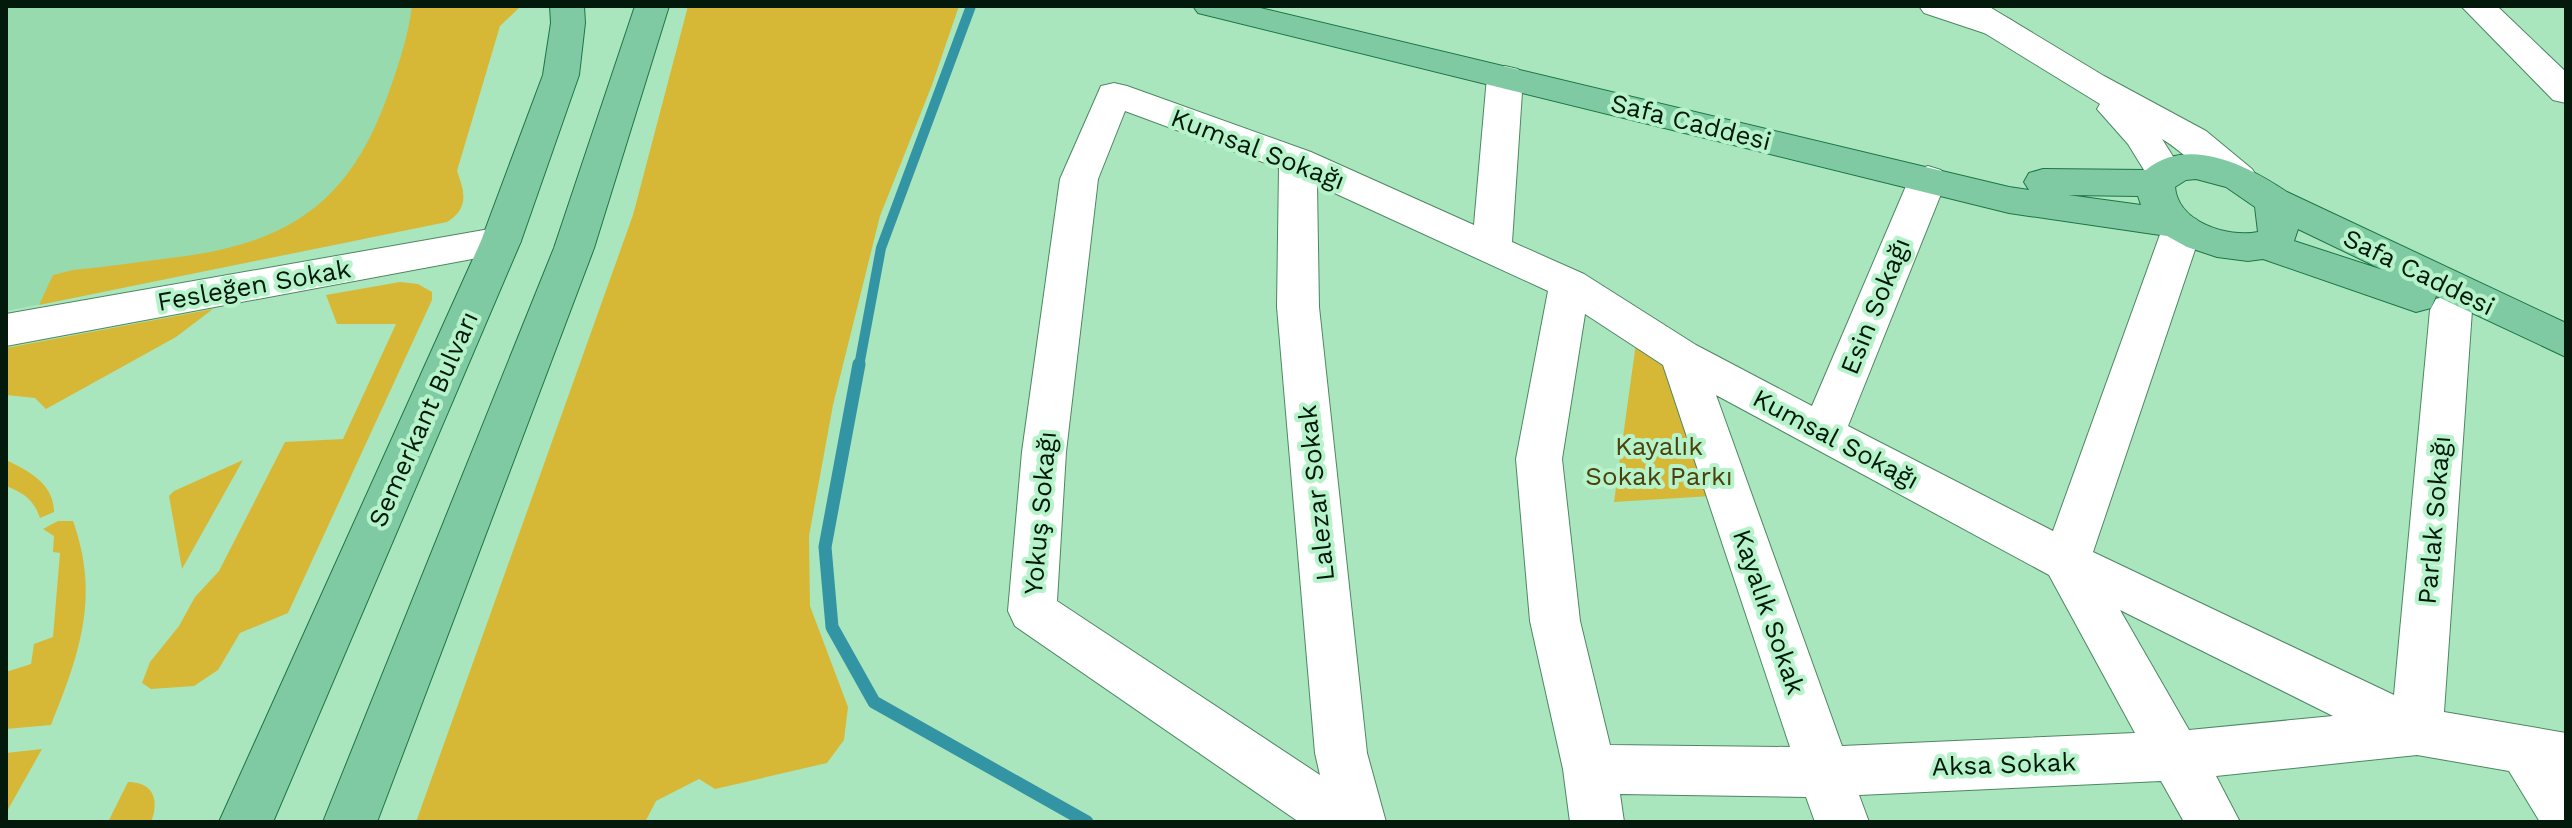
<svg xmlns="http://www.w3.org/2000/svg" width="2572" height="828" font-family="'Work Sans',sans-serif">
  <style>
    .built { fill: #97daae }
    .green { fill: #d7b836 }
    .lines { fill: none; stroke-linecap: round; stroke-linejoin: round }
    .stream-far1 { stroke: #3394a4; stroke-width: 10 }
    .stream { stroke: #3394a4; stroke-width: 13 }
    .minor-casing { stroke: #4d8762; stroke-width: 2 }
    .tertiary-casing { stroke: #4d8762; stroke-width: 2 }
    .primary-casing { stroke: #1c7546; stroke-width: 2 }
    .minor { fill: #fff; fill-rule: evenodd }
    .tertiary { fill: #fff; fill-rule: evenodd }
    .primary { fill: #7fcaa3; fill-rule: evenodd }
    .labels { text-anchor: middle; stroke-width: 8; stroke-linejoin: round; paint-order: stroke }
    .street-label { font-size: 26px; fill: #03190b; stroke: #b6f3ca }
    .park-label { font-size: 26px; fill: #4d410b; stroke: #b6f3ca }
  </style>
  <rect width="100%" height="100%" fill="#a9e6bd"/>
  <!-- built -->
  <path class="built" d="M 6,6 L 429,6 L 364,239 L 6,311 Z"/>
  <!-- green -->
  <g class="green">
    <path d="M 412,6 L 521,6 L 500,26 L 457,171 C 465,193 469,208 447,222 L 39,305 L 53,275 L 73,270 C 105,267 137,262 170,258 C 281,245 346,209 386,100 C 397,70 408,38 412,6 Z"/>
    <path d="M 688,6 L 959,6 L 932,85 L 880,216 L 833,405 L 809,536 L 810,606 L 848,707 L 844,740 L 827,763 L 715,789 L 699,779 L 656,801 L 645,822 L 416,822 L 633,215 Z"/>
    <path d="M 400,282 L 418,284 L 432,292 L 432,300 L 288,613 L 240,633 L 218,670 L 194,686 L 151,689 L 142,683 L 150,662 L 179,626 L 195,597 L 219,571 L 285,442 L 343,439 L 396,324 L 337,324 L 326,295 Z"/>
    <path d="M 213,309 L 176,337 L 46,409 L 35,398 L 6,395 L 6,348 Z"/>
    <path d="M 1636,343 L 1659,345 L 1712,496 L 1614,502 Z"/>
    <path d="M 6,460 C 29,471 54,484 54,512 L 40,518 C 34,500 24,493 6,486 Z"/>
    <path d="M 243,460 L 182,569 L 169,496 L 174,491 Z"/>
    <path d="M 58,521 L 73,521 C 100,597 80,653 51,725 L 6,729 L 6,672 L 31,664 L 34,644 L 53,637 L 60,553 L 53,552 L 54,536 L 43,529 Z"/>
    <path d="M 42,749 L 6,813 L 6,753 Z"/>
    <path d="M 128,782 C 155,782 159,802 151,822 L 108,822 Z"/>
  </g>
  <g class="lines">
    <!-- stream-far1 -->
    <path class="stream-far1" d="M 859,366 L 881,248 L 971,6"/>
    <!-- stream -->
    <path class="stream" d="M 859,364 L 825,547 L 832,627 L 874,702 L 1087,822"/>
    <defs>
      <g id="minor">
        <path d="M 1919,6 C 1947,6 2005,5 2022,30 L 2017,37 L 2005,40 L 1924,13 Z"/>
        <path d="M 1505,66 L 1518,69 L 1523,77 L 1512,242 L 1584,274 L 1696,345 L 1812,406 L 1909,179 L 1915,170 L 1928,166 L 1941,170 L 1947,179 L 1848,426 L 2053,531 L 2162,229 L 2168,219 L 2182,215 L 2196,219 L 2202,229 L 2093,552 L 2394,695 L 2430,310 L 2436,299 L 2451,295 L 2466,299 L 2472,310 L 2444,712 L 2566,733 L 2566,822 L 2540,822 L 2509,771 L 2417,755 L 2216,776 L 2240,822 L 2184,822 L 2161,781 L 1859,795 L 1869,822 L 1815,822 L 1806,797 L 1620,794 L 1624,822 L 1570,822 L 1563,769 L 1530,621 L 1516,459 L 1548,291 L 1317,185 L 1319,307 L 1367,753 L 1386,822 L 1299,822 L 1015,626 L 1008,611 L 1022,452 L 1060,179 L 1101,86 L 1114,83 L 1127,86 L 1311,152 L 1474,225 L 1487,77 L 1492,69 ZM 1125,111 L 1279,168 L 1277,307 L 1315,753 L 1320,775 L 1057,601 L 1066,452 L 1098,179 ZM 1585,314 L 1663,365 L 1790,747 L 1610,745 L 1580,621 L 1562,459 ZM 1716,395 L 2049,575 L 2135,733 L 1842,746 ZM 2120,610 L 2333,716 L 2189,730 Z"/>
        <path d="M 501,227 L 515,231 L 521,241 L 515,251 L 6,346 L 6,314 Z"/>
      </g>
      <g id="tertiary">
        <path d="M 1947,6 L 1988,6 L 2104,76 L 2206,131 L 2252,169 L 2258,178 L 2252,187 C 2218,197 2191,155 2162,139 L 2184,174 L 2178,183 L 2165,187 L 2152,183 L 2128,144 L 2097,109 L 2100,104 L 1952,13 Z"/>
        <path d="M 2461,6 L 2497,6 L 2566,72 L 2566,103 L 2553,100 Z"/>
      </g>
      <g id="primary">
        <path d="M 550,6 L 584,6 L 585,23 L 579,75 L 521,241 L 273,822 L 219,822 L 481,241 L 543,75 L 551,23 Z"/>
        <path d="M 635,6 L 669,6 L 594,248 L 377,822 L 323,822 L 554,248 Z"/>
        <path d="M 1193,6 L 1252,6 L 2009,187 L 2029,190 L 2024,182 L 2029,173 L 2043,169 L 2146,170 C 2189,135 2248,166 2287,192 L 2566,323 L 2566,357 L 2436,296 L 2431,308 L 2416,312 L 2263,259 L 2248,261 L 2217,257 L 2187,247 L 2167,236 L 2009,213 L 1198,13 ZM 2196,179 L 2226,187 L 2255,207 L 2258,232 C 2227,238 2178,222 2175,187 L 2186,180 ZM 2068,195 L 2138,196 L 2141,205 ZM 2298,229 L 2383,270 L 2294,241 Z"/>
      </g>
    </defs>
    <!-- minor casing -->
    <use href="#minor" class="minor-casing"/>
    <!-- tertiary casing -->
    <use href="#tertiary" class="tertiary-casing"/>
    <!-- primary casing -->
    <use href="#primary" class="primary-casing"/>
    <!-- minor -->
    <use href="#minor" class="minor"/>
    <!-- tertiary -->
    <use href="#tertiary" class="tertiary"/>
    <!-- primary -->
    <use href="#primary" class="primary"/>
  </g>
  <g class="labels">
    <!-- street labels -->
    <g class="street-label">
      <text transform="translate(1691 122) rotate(14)" y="9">Safa Caddesi</text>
      <text transform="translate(1258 149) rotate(21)" y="9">Kumsal Sokağı</text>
      <text transform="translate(2419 272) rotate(26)" y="9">Safa Caddesi</text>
      <text transform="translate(254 285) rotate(-10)" y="9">Fesleğen Sokak</text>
      <text transform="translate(1875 306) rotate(-68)" y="9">Esin Sokağı</text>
      <text transform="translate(423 419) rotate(-66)" y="9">Semerkant Bulvarı</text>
      <text transform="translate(1836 439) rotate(28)" y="9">Kumsal Sokağı</text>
      <text transform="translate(1316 493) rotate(-96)" y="9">Lalezar Sokak</text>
      <text transform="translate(1040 513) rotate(-85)" y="9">Yokuş Sokağı</text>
      <text transform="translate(2434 520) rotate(-85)" y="9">Parlak Sokağı</text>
      <text transform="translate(1769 612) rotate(71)" y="9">Kayalık Sokak</text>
      <text transform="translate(2004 764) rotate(-2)" y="9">Aksa Sokak</text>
    </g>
    <!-- park labels -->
    <g class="park-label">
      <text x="1659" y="455">Kayalık<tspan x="1659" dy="30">Sokak Parkı</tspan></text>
    </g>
  </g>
  <!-- border -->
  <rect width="2572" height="828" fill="none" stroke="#03190b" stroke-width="16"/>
</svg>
